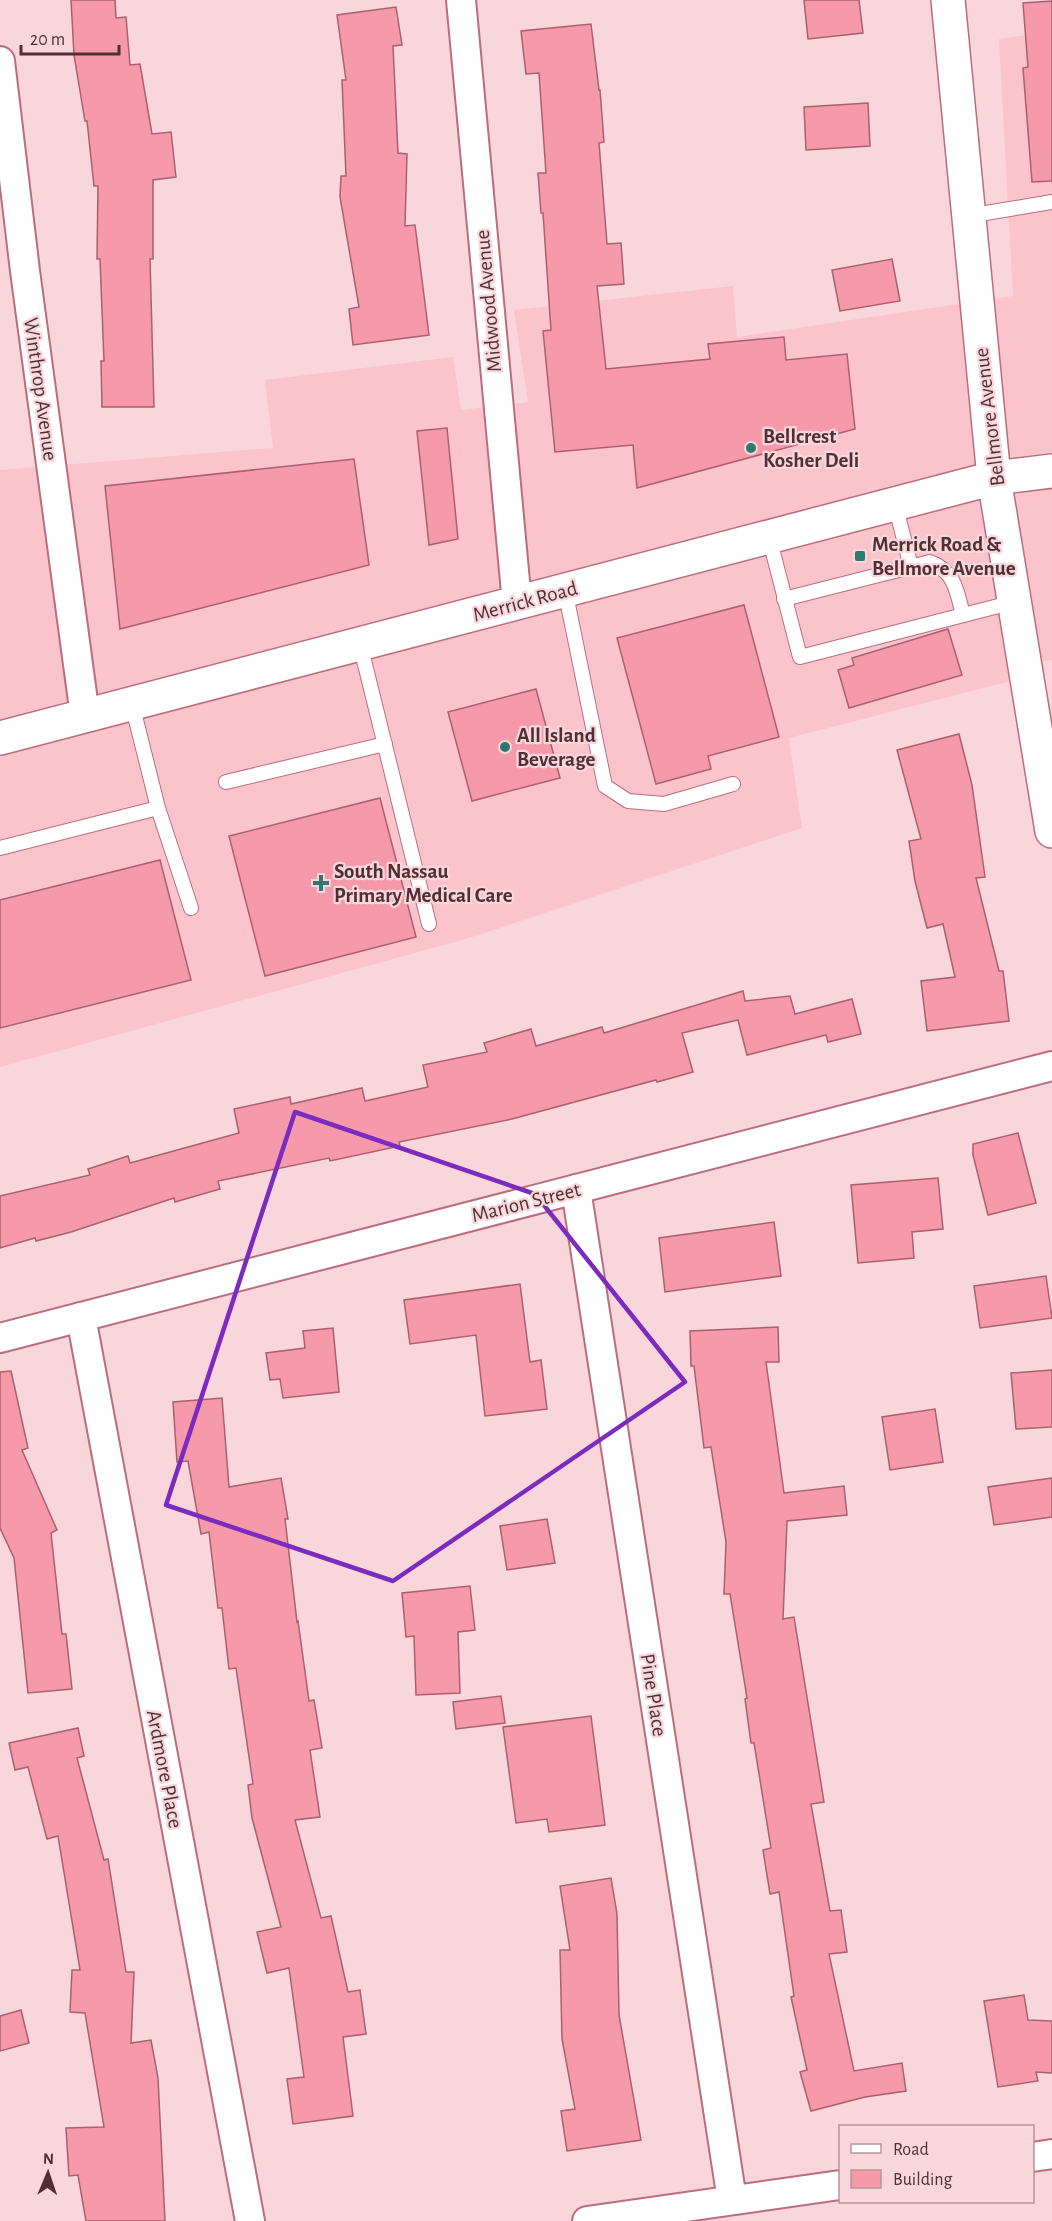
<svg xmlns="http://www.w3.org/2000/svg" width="1052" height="2221" font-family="'Alegreya Sans',sans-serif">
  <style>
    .built { fill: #fbc3cc }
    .building { fill: #f69aab; stroke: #aa606f; stroke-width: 1.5 }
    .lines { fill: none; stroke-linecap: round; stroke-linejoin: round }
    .lane-casing { stroke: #ba6e7d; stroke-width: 16 }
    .street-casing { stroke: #ba6e7d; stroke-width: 32 }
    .secondary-casing { stroke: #ba6e7d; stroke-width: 36 }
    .primary-casing { stroke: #ba6e7d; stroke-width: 36 }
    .lane { stroke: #fff; stroke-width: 14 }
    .street { stroke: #fff; stroke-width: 28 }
    .secondary { stroke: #fff; stroke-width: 33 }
    .primary { stroke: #fff; stroke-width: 33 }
    .marked { fill: none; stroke: #7b2cbf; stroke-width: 4.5; stroke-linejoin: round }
    .poi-dot { fill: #307872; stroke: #f8d6db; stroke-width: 2 }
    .labels { text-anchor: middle; stroke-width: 4.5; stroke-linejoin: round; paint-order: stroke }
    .street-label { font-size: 21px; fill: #503036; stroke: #f8d6db }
    .poi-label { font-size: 21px; font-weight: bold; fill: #503036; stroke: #f8d6db; text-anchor: start }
  </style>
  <rect width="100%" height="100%" fill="#f8d6db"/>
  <!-- built -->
  <path class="built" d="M 1052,32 L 1052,660 L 1020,665 L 1022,678 L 789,738 L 802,828 L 469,938 L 0,1067 L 0,470 L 273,448 L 265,380 L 453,357 L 461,410 L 528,402 L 514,310 L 733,286 L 737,337 L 1013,296 L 999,39 Z"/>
  <!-- building -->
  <g class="building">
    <path d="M 71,0 L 115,0 L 116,18 L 126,17 L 130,65 L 140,64 L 152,134 L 171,132 L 176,177 L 153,180 L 153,259 L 150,259 L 154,407 L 102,407 L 101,361 L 104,361 L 100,259 L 97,259 L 98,186 L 94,186 L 87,121 L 85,121 L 74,55 Z"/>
    <path d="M 804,0 L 859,0 L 863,33 L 808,39 Z"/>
    <path d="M 1052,1 L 1052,181 L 1032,182 L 1023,68 L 1028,67 L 1023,3 Z"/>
    <path d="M 396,7 L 402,45 L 393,46 L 398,153 L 407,154 L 405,226 L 415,225 L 429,335 L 353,345 L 349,309 L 359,307 L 340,197 L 341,176 L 346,176 L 342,80 L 346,80 L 337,15 Z"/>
    <path d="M 591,24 L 599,90 L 600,90 L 604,142 L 599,143 L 607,244 L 621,243 L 624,284 L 597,286 L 606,369 L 710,359 L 708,344 L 784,337 L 786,360 L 847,354 L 855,429 L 637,488 L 633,445 L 555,452 L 543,331 L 551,330 L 543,213 L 541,213 L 538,173 L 546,173 L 539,73 L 526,74 L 521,31 Z"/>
    <path d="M 868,103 L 870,146 L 806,150 L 804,107 Z"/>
    <path d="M 892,259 L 900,301 L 840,311 L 832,270 Z"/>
    <path d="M 447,428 L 458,539 L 429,545 L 417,431 Z"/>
    <path d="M 354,459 L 369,565 L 120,629 L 105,486 Z"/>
    <path d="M 744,605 L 779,737 L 708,756 L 711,769 L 656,784 L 617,638 Z"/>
    <path d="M 948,629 L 962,675 L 849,708 L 838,670 L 854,665 L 852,658 Z"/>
    <path d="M 536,689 L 560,778 L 472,801 L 448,712 Z"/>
    <path d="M 959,734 L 972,785 L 985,877 L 976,878 L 999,971 L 1003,971 L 1009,1021 L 927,1031 L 921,981 L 955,977 L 943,924 L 927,928 L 915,881 L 909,841 L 921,839 L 897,750 Z"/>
    <path d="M 380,798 L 416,937 L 265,976 L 229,836 Z"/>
    <path d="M 160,860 L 191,980 L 0,1028 L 0,900 Z"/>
    <path d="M 743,991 L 745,1001 L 790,996 L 795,1014 L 852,999 L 861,1034 L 828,1042 L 826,1035 L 747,1055 L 738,1020 L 682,1033 L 693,1072 L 657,1082 L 656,1080 L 512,1119 L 399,1142 L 400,1146 L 330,1161 L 329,1158 L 218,1181 L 220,1189 L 175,1202 L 174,1198 L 71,1232 L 36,1241 L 35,1238 L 0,1248 L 0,1196 L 90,1175 L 88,1169 L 128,1156 L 130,1163 L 239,1133 L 234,1109 L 290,1097 L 291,1104 L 362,1088 L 365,1101 L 428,1087 L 423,1065 L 487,1052 L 484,1043 L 531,1029 L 536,1046 L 602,1027 L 604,1033 Z"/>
    <path d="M 1018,1133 L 1036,1203 L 988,1215 L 973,1155 L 973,1144 Z"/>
    <path d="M 938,1178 L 943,1229 L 912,1232 L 914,1258 L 858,1263 L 851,1185 Z"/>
    <path d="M 774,1222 L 781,1276 L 665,1292 L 659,1238 Z"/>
    <path d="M 1046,1276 L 1052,1318 L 980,1328 L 974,1286 Z"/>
    <path d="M 520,1284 L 530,1362 L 541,1360 L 547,1409 L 485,1416 L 476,1335 L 410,1344 L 404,1300 Z"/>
    <path d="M 778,1327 L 779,1362 L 766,1362 L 784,1493 L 844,1486 L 847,1515 L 787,1521 L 783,1619 L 794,1617 L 824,1802 L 811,1804 L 830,1911 L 841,1910 L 847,1952 L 829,1954 L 854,2071 L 902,2063 L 906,2091 L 865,2097 L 811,2111 L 800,2072 L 807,2070 L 791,1997 L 794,1996 L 779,1892 L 770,1894 L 763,1850 L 771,1848 L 754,1743 L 751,1743 L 745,1699 L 747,1698 L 730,1594 L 724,1594 L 726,1542 L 711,1447 L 704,1448 L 694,1366 L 691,1366 L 690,1331 Z"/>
    <path d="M 333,1328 L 339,1392 L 283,1398 L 280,1379 L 270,1380 L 266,1353 L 305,1348 L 303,1331 Z"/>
    <path d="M 1052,1370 L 1052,1427 L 1016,1429 L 1011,1373 Z"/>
    <path d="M 11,1371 L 28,1448 L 22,1450 L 57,1530 L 51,1533 L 62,1634 L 66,1634 L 72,1689 L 28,1693 L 14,1558 L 0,1528 L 0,1372 Z"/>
    <path d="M 222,1398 L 229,1487 L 281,1478 L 288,1519 L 285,1519 L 297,1622 L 298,1621 L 309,1701 L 314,1700 L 322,1748 L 310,1750 L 320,1817 L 295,1820 L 321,1918 L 331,1916 L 348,1992 L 360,1990 L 366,2034 L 343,2037 L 353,2116 L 293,2124 L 287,2079 L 304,2077 L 289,1968 L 267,1973 L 257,1932 L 281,1927 L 252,1818 L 248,1785 L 253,1784 L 236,1668 L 229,1669 L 222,1608 L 218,1608 L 209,1532 L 201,1534 L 188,1461 L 177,1462 L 173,1402 Z"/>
    <path d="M 935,1409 L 943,1462 L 890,1470 L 882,1417 Z"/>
    <path d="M 1052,1478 L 1052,1517 L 994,1525 L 988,1487 Z"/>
    <path d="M 547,1519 L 555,1563 L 507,1570 L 500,1526 Z"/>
    <path d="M 470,1586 L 475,1630 L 458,1632 L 460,1693 L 416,1695 L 414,1636 L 406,1637 L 402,1593 Z"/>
    <path d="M 501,1696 L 505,1723 L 456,1729 L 453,1702 Z"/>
    <path d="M 591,1716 L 605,1825 L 549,1832 L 547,1819 L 516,1823 L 503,1727 Z"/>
    <path d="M 78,1728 L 84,1756 L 77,1758 L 104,1860 L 108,1859 L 126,1972 L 134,1972 L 131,2043 L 151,2040 L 158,2078 L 165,2221 L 86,2221 L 78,2175 L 69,2176 L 66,2128 L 104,2127 L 85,2013 L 70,2012 L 72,1970 L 80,1970 L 58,1836 L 47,1839 L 28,1767 L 15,1770 L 9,1743 Z"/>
    <path d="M 611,1878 L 617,1914 L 619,2015 L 641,2140 L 567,2151 L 561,2111 L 575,2109 L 562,2039 L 560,1950 L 570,1950 L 560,1886 Z"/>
    <path d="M 1024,1995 L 1028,2020 L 1052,2021 L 1052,2073 L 1036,2072 L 1038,2081 L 998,2087 L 984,2001 Z"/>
    <path d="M 21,2010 L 29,2043 L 0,2051 L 0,2016 Z"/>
  </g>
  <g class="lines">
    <defs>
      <g id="lane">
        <path d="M 968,216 L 1052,202"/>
        <path d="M 895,504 L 911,567"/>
        <path d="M 769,537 L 800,657 L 1014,602"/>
        <path d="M 565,590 L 605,786 L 628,801 L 664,804 L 733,784"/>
        <path d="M 784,599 L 930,562 C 955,571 957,592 963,615"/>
        <path d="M 360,644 L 429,924"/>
        <path d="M 132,704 L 158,808 L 191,908"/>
        <path d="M 226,782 L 385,744"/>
        <path d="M 0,848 L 158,808"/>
      </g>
      <g id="street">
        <path d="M 461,0 L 517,603"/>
        <path d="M 0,61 L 25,271 L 85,716"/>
        <path d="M 576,1189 L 732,2200"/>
        <path d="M 81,1317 L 250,2221"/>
        <path d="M 0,1338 L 1052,1066"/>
        <path d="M 1032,2157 L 1052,2154"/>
        <path d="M 587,2221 L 840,2185"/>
      </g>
      <path id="secondary" d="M 948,0 L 994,478 L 1052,831"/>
      <path id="primary" d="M 0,738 L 994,478 L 1052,471"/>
    </defs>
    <!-- lane casing -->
    <use href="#lane" class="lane-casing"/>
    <!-- street casing -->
    <use href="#street" class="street-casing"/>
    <!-- secondary casing -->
    <use href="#secondary" class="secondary-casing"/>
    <!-- primary casing -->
    <use href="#primary" class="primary-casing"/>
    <!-- lane -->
    <use href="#lane" class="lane"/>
    <!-- street -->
    <use href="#street" class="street"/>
    <!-- secondary -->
    <use href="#secondary" class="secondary"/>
    <!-- primary -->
    <use href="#primary" class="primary"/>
  </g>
  <!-- marked area -->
  <path class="marked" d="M 295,1112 L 535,1194 L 685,1382 L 393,1581 L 166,1505 Z"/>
  <!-- markers -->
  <g class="poi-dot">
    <circle cx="751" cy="448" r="6"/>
    <rect x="854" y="550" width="12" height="12" rx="3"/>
    <circle cx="505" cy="747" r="6"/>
    <path d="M318 874h6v6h6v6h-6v6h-6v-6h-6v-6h6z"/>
  </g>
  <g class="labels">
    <!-- street labels -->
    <g class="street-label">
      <text transform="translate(488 301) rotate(-95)" y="7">Midwood Avenue</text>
      <text transform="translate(41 389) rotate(82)" y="7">Winthrop Avenue</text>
      <text transform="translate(989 417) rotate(-97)" y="7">Bellmore Avenue</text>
      <text transform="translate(525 601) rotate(-15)" y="7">Merrick Road</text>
      <text transform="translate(526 1202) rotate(-14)" y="7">Marion Street</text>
      <text transform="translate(654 1695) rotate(81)" y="7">Pine Place</text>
      <text transform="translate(165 1769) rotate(79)" y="7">Ardmore Place</text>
    </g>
    <!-- poi labels -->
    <g class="poi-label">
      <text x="763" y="443">Bellcrest<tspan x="763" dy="24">Kosher Deli</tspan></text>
      <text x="872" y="551">Merrick Road &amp;<tspan x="872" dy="24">Bellmore Avenue</tspan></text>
      <text x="517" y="742">All Island<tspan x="517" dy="24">Beverage</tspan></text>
      <text x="334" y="878">South Nassau<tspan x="334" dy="24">Primary Medical Care</tspan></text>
    </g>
  </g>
  <!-- legend -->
  <rect x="839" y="2125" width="195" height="78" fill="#f8d6db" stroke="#b59499" stroke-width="1.5"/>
  <rect x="851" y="2144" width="30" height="9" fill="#ffffff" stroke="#b59499" stroke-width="1.5"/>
  <text x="893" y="2155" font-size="18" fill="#503036">Road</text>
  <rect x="851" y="2170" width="30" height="18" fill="#f69aab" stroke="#b59499" stroke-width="1.5"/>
  <text x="893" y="2185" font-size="18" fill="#503036">Building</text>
  <!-- north arrow -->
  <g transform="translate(48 2173) rotate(2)" stroke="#f8d6db" stroke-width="4.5" paint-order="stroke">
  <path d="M0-4.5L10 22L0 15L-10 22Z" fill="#503036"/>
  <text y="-9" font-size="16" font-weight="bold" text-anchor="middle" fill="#503036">N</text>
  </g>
  <!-- scale -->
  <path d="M21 45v9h98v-9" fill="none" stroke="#503036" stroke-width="3"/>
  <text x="30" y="45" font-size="18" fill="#503036" stroke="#f8d6db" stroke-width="4.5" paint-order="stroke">20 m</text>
</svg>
